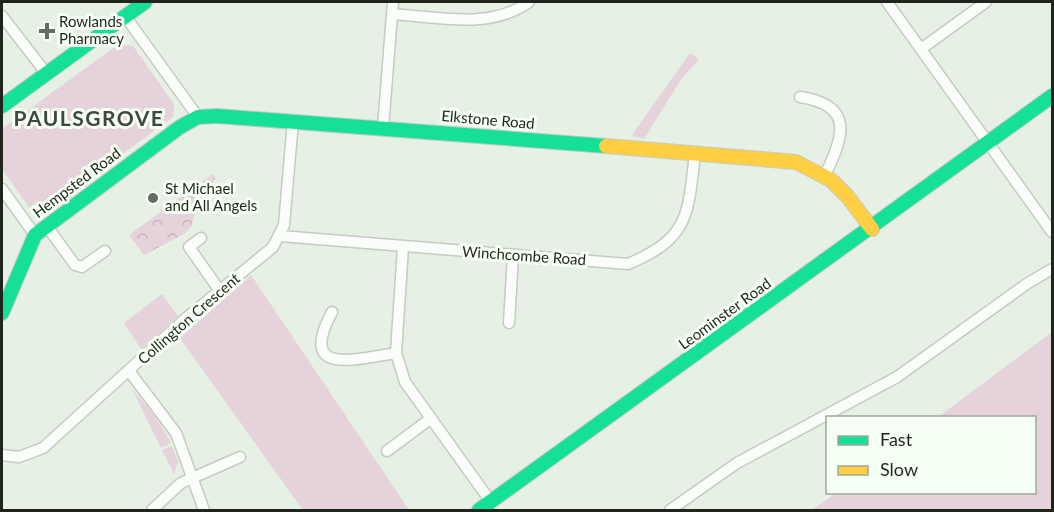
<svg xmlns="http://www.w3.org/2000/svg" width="1054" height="512" font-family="Lato,sans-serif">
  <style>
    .grass { fill: #e5d2da }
    .forest { fill: url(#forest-crowns) }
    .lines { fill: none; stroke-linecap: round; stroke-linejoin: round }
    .street-casing { stroke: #c4cbc2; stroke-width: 13 }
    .fast-casing { stroke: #c4cbc2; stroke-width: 16 }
    .slow-casing { stroke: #c4cbc2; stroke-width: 16 }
    .street { stroke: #fbfdfb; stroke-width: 10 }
    .fast { stroke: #16e098; stroke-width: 14 }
    .slow { stroke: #ffcf43; stroke-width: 14 }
    .poi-dot { fill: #656c63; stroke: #f6fff3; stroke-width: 2 }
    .labels { text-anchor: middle; stroke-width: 6; stroke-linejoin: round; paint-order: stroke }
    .poi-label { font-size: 15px; fill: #1f251d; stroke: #f6fff3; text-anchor: start }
    .street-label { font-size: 15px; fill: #1f251d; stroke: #f6fff3 }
    .district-label { font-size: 21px; font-weight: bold; letter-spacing: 1.5px; fill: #3d4939; stroke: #f6fff3 }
  </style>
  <defs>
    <pattern id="forest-crowns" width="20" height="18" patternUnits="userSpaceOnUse" patternTransform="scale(1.5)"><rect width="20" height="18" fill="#e5d2da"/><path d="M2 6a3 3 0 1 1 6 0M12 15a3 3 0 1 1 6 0" fill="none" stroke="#c4b4bb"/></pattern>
  </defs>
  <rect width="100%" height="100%" fill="#e7f0e4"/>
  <!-- grass -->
  <g class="grass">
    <path d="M 119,44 L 133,46 L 174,104 L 173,117 L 46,210 L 30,209 L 2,169 L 2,129 Z"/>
    <path d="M 690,53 L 699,59 L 680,81 L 644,139 L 632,135 Z"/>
    <path d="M 251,275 L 409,510 L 303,510 L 180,338 Z"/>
    <path d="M 162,294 L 178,316 L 141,349 L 124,323 Z"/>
    <path d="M 1052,332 L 1052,510 L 812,510 L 836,493 L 1034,492 L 1034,418 L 938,417 Z"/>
    <path d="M 132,389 L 155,416 L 171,443 L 161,448 Z"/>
    <path d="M 172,446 L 178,461 L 174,474 L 162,450 Z"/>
  </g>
  <!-- forest -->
  <path class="forest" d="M 213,174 L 216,178 L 199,201 L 191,227 L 184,234 L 144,255 L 129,235 Z"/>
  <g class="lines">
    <defs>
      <g id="street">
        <path d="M 887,2 L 1052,232"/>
        <path d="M 392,14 C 439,17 490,30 529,2"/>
        <path d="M 2,16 L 46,73"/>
        <path d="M 125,16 L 198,117"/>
        <path d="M 921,49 L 986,2"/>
        <path d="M 800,97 C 854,105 844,136 826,173"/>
        <path d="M 383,128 L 393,2"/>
        <path d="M 2,189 L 35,235"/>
        <path d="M 46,225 L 75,265 L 82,267 L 105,251"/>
        <path d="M 280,236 L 628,264 C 690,238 688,214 695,153"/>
        <path d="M 201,238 L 189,247 L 220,291"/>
        <path d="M 403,247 L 396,353 L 405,382 L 491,502"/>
        <path d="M 332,312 C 297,377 356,359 396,353"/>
        <path d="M 509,323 L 513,256"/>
        <path d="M 129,371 L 176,433 L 204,510"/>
        <path d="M 387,451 L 430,419"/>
        <path d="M 2,455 L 19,457 L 43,448 L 185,319 L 273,247 L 284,225 L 293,121"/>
        <path d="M 152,510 L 181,483 L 240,457"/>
        <path d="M 670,510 L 737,463 L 897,377 L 1028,283 L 1052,269"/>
      </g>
      <g id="fast">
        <path d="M 2,106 L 145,2"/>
        <path d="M 2,313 L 35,235 L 180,127 L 198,117 L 217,116 L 606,146"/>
        <path d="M 479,510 L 1052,96"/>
      </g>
      <path id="slow" d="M 606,146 L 796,162 L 831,180 L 848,197 L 872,229"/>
    </defs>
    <!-- street casing -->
    <use href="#street" class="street-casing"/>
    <!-- fast casing -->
    <use href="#fast" class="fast-casing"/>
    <!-- slow casing -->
    <use href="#slow" class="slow-casing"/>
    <!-- street -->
    <use href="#street" class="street"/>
    <!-- fast -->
    <use href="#fast" class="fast"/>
    <!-- slow -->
    <use href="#slow" class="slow"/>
  </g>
  <!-- markers -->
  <g class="poi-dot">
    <path d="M44 22h6v6h6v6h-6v6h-6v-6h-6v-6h6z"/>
    <circle cx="153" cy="198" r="6"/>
  </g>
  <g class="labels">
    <!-- poi labels -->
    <g class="poi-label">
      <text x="59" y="27">Rowlands<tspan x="59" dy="17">Pharmacy</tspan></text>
      <text x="165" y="194">St Michael<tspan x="165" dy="17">and All Angels</tspan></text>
    </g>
    <!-- street labels -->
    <g class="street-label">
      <text transform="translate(488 120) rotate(5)" y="5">Elkstone Road</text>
      <text transform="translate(77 183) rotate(-37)" y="5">Hempsted Road</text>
      <text transform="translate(524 256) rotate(4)" y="5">Winchcombe Road</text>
      <text transform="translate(725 314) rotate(-36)" y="5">Leominster Road</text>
      <text transform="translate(189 319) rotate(-41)" y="5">Collington Crescent</text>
    </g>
    <!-- district labels -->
    <g class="district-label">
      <text x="89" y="126">PAULSGROVE</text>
    </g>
  </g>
  <!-- border -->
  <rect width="1054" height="512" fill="none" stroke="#1f251d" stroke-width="6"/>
  <!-- legend -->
  <rect x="826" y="416" width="210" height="78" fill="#f6fff3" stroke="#a0a89d" stroke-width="1.5"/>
  <rect x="838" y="436" width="30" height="9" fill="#16e098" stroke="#a0a89d" stroke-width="1.5"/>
  <text x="880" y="446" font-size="18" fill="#1f251d">Fast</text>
  <rect x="838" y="466" width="30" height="9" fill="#ffcf43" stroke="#a0a89d" stroke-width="1.5"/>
  <text x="880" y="476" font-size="18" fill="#1f251d">Slow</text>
</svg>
